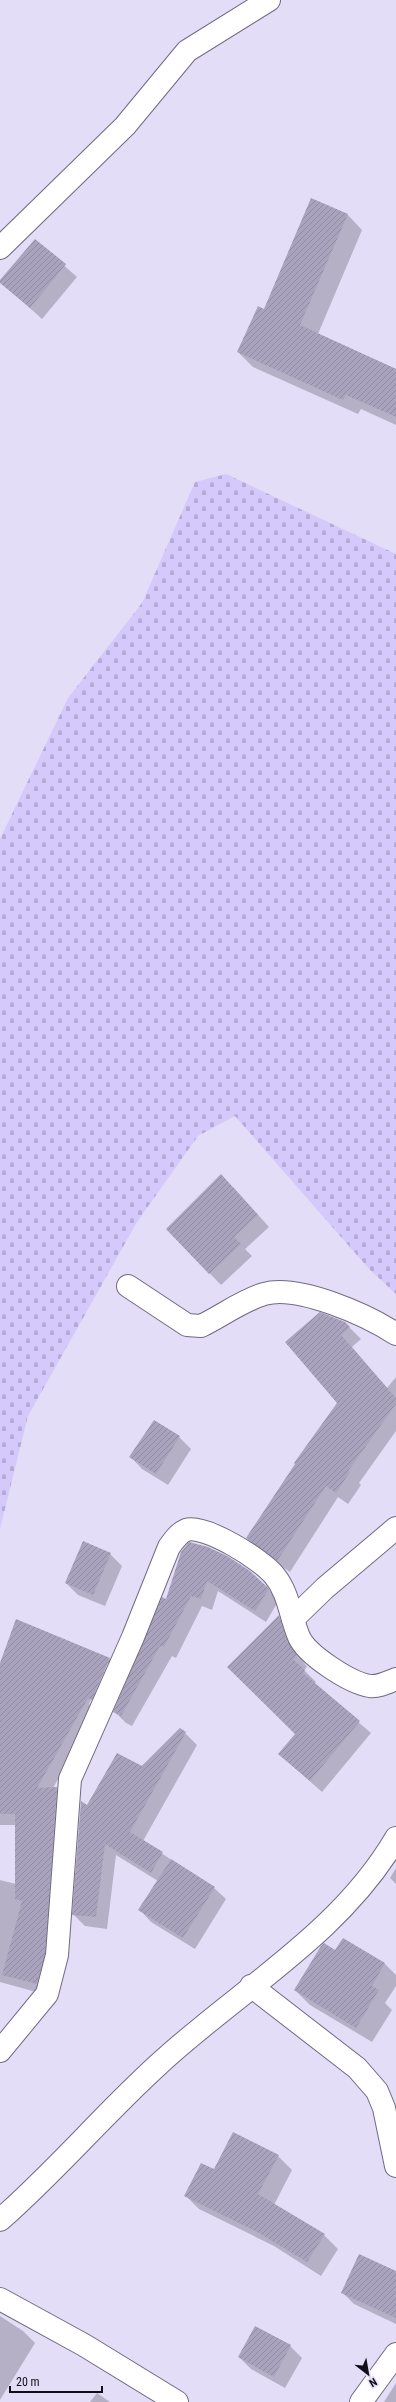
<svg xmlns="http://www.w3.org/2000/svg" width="396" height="2402" font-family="'Roboto Condensed',sans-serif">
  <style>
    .cemetery { fill: url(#cemetery-stones) }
    .shadow { fill: #0003; fill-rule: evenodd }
    .building { fill: url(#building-hatch) }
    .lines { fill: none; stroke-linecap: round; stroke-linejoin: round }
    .minor-casing { stroke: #706a82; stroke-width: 24 }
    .minor { stroke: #fff; stroke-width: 22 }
  </style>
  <defs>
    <pattern id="cemetery-stones" width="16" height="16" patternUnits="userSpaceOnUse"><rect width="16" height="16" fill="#d5c9fb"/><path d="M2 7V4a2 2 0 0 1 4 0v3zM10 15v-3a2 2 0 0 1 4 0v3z" fill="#b6abd6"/></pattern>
    <pattern id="building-hatch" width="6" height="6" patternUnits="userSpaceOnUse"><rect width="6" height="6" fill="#a9a3bd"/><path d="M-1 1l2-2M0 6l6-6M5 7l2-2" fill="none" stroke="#908ba2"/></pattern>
  </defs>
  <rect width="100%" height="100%" fill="#e3ddf7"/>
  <!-- cemetery -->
  <path class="cemetery" d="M 226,474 L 396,554 L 396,1294 L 370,1270 L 235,1116 L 198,1136 L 137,1222 L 28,1416 L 0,1529 L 0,839 L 68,698 L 142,603 L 195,482 Z"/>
  <!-- shadow -->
  <g class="shadow">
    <path d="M 347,214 L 362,230 L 318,334 L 396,369 L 396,425 L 361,409 L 358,414 L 253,367 L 238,352 Z"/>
    <path d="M 35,240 L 77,277 L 42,319 L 0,281 Z"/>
    <path d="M 233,1187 L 269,1227 L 245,1249 L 252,1256 L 221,1285 L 167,1229 Z"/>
    <path d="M 345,1323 L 361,1339 L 352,1347 L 387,1388 L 396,1377 L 396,1431 L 359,1483 L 361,1485 L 348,1504 L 338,1497 L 290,1572 L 259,1550 L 248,1538 L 338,1403 L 286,1343 Z"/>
    <path d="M 154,1421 L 179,1437 L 191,1449 L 168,1485 L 142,1469 L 131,1457 Z"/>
    <path d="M 110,1554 L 122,1566 L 105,1606 L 78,1595 L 66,1583 Z"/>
    <path d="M 239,1564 L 264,1584 L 279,1600 L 266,1622 L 218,1591 L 212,1610 L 202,1606 L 176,1658 L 172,1656 L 132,1726 L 126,1723 L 115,1712 L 166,1600 Z"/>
    <path d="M 279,1617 L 290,1628 L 298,1654 L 307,1667 L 304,1670 L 316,1682 L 314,1684 L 371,1733 L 322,1792 L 279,1754 L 296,1734 Z"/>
    <path d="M 109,1659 L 120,1670 L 53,1788 L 56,1788 L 67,1799 L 47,1995 L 0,1982 L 0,1880 L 16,1884 L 16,1825 L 0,1825 L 0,1666 ZM 107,1663 L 109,1663 L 90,1705 L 89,1704 Z"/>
    <path d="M 185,1733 L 197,1745 L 143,1841 L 214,1888 L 226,1899 L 195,1949 L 151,1922 L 140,1910 L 158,1881 L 116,1855 L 107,1929 L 85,1926 L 74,1915 L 88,1807 Z"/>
    <path d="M 396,1868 L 396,1884 L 390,1878 Z"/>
    <path d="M 343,1939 L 385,1964 L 396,1975 L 396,1986 L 385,2003 L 392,2010 L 372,2042 L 310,2005 L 295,1990 L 335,1951 Z"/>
    <path d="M 278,2156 L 292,2170 L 274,2205 L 324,2235 L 338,2249 L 321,2276 L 274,2246 L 199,2209 L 185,2195 L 214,2170 Z"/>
    <path d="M 396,2276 L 396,2324 L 354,2304 L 342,2292 Z"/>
    <path d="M 0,2316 L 23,2331 L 35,2343 L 0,2400 Z"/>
    <path d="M 255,2327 L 290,2346 L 302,2358 L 285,2388 L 251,2369 L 239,2357 Z"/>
    <path d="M 396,2383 L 396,2402 L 384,2402 Z"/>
    <path d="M 97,2393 L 110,2402 L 90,2402 Z"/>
  </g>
  <!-- building -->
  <g class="building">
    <path d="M 311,198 L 348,214 L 300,325 L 396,369 L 396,417 L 346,395 L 343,400 L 237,352 L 258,306 L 264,309 Z"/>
    <path d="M 35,239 L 66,264 L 30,308 L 0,283 L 0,280 Z"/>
    <path d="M 221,1174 L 258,1215 L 234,1237 L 241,1244 L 209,1274 L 166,1229 Z"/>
    <path d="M 320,1312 L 345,1322 L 350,1327 L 341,1335 L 396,1398 L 396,1404 L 348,1471 L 350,1472 L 336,1493 L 326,1486 L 277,1561 L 246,1538 L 295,1464 L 294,1463 L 337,1403 L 285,1342 Z"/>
    <path d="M 154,1420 L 180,1436 L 156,1474 L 129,1457 Z"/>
    <path d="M 83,1541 L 111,1553 L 93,1595 L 65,1583 Z"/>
    <path d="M 189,1542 L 208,1547 L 227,1556 L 250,1571 L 269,1589 L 255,1611 L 207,1581 L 201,1599 L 191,1596 L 164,1647 L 160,1646 L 121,1716 L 113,1712 L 162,1597 L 166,1599 L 181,1552 Z"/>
    <path d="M 279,1615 L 287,1641 L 297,1655 L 293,1659 L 305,1670 L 303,1673 L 360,1721 L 310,1781 L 278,1754 L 295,1734 L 227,1667 Z"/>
    <path d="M 16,1619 L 110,1658 L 92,1700 L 88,1698 L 37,1788 L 57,1787 L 45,1953 L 37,1984 L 2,1975 L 22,1901 L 15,1899 L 15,1814 L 0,1814 L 0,1663 Z"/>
    <path d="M 180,1728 L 186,1732 L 130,1832 L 163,1852 L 151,1873 L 105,1844 L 96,1917 L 72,1915 L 81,1801 L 87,1805 L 117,1753 L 142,1766 Z"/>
    <path d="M 171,1859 L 215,1887 L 183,1938 L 138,1910 Z"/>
    <path d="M 343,1938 L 385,1963 L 372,1986 L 379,1990 L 356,2028 L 294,1990 L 321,1946 L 324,1943 L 335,1950 Z"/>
    <path d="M 233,2132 L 279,2155 L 258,2194 L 325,2234 L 307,2262 L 259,2233 L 184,2196 L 201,2163 L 214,2169 Z"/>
    <path d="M 359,2254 L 396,2271 L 396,2318 L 341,2293 Z"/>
    <path d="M 255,2326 L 291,2345 L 274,2377 L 238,2357 Z"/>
  </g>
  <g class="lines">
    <defs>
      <g id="minor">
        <path d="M 0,248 L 125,126 L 187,51 L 269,0"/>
        <path d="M 128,1286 L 187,1325 L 201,1326 C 222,1316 241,1301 264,1294 C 298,1284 367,1315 396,1334"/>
        <path d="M 293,1619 L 325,1588 L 396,1528"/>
        <path d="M 251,1986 L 357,2068 L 377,2091 L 384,2108 L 396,2166"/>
        <path d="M 0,2051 L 47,1994 L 57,1955 L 70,1779 L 133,1637 L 169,1547 C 174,1540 179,1533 186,1530 C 205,1524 262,1560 274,1575 C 289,1593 290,1616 299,1637 C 307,1655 350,1683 370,1686 C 379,1687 388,1682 396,1679"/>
        <path d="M 0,2220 C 56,2171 104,2114 159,2064 C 239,1990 340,1934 396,1838"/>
        <path d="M 0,2299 L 84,2345 L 177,2402"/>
        <path d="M 361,2402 L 396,2354"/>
      </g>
    </defs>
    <!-- minor casing -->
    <use href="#minor" class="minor-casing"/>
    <!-- minor -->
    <use href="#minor" class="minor"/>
  </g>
  <!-- north arrow -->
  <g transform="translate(368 2374) rotate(149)" stroke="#e3ddf7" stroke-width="3" paint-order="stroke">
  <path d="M0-3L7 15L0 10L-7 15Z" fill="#110e17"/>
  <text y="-6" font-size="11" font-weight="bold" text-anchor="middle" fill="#110e17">N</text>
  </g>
  <!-- scale -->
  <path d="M10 2386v6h92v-6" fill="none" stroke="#110e17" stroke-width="2"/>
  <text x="16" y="2386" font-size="12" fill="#110e17" stroke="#e3ddf7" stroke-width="3" paint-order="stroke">20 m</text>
</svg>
